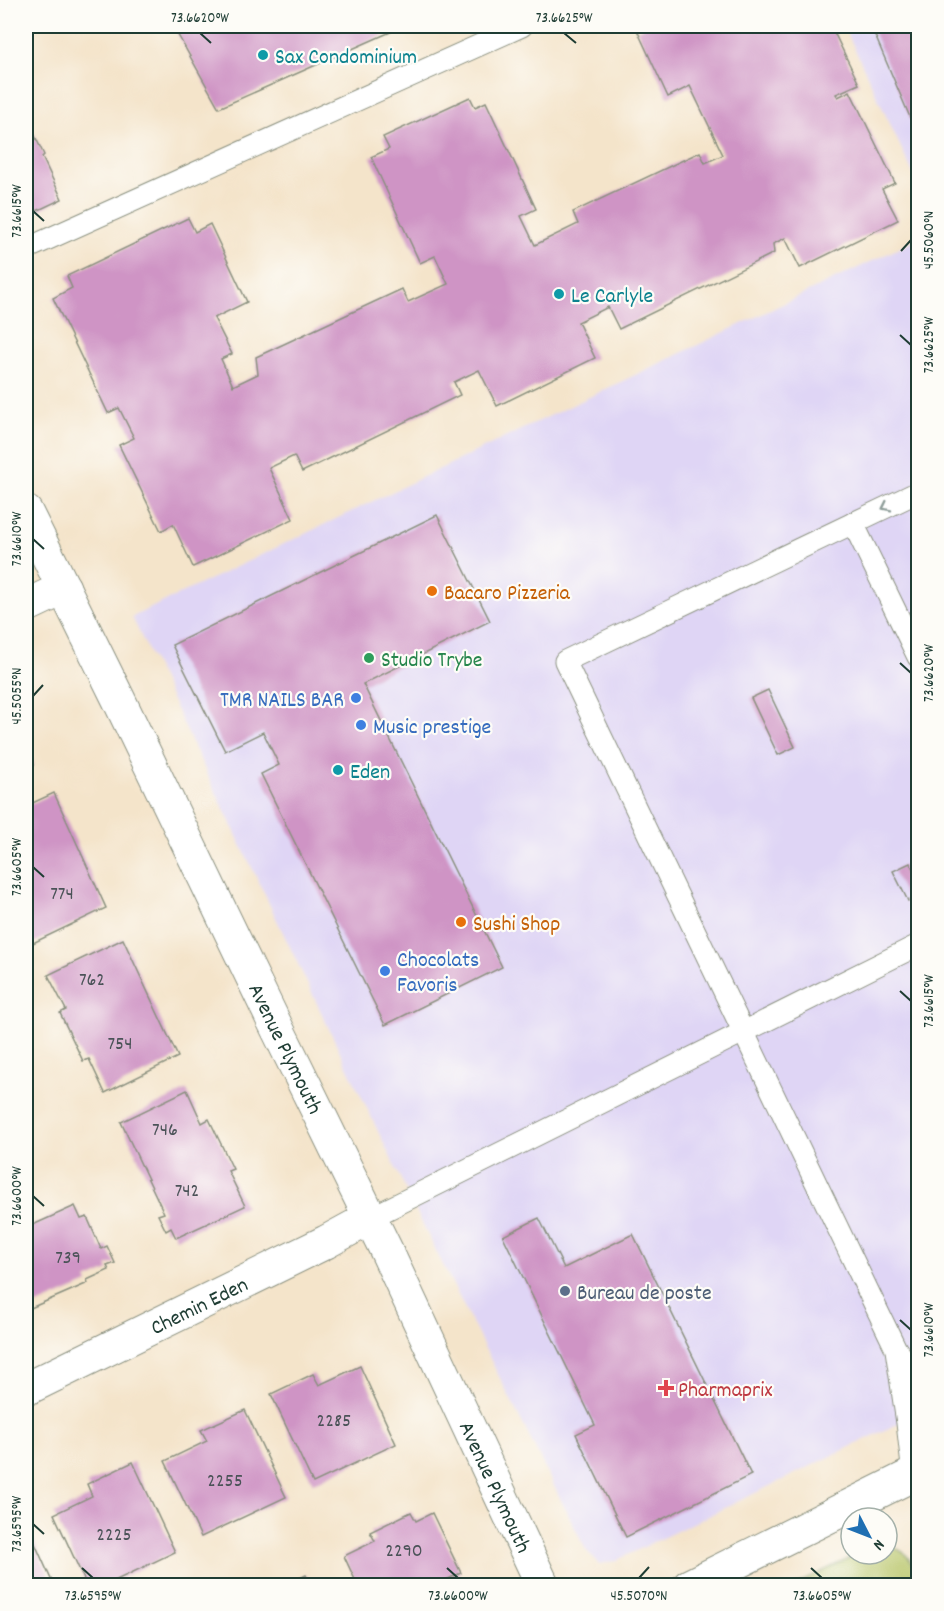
<svg xmlns="http://www.w3.org/2000/svg" width="944" height="1611" font-family="Dekko,sans-serif">
  <style>
    .built { fill: #dfd5f5 }
    .green { fill: #b7c568; stroke: #6b814e; stroke-width: 1.5 }
    .building { fill: #cf94c5 }
    .lines { fill: none; stroke-linecap: round; stroke-linejoin: round }
    .service-casing { stroke: #8a907f; stroke-width: 23 }
    .minor-casing { stroke: #8a907f; stroke-width: 35 }
    .secondary-casing { stroke: #8a907f; stroke-width: 35 }
    .service { stroke: #fff; stroke-width: 21 }
    .minor { stroke: #fff; stroke-width: 33 }
    .secondary { stroke: #fff; stroke-width: 33 }
    .oneway { stroke: #8f9e9a }
    .ticks { fill: none; stroke: #1f3d34; stroke-width: 2 }
    .culture-dot { fill: #0f9aa8; stroke: #fdfcf7; stroke-width: 2 }
    .food-dot { fill: #e8710a; stroke: #fdfcf7; stroke-width: 2 }
    .leisure-dot { fill: #2e9e5b; stroke: #fdfcf7; stroke-width: 2 }
    .shop-dot { fill: #3f7fe0; stroke: #fdfcf7; stroke-width: 2 }
    .service-dot { fill: #5c6f8a; stroke: #fdfcf7; stroke-width: 2 }
    .health-dot { fill: #e0444e; stroke: #fdfcf7; stroke-width: 2 }
    .labels { text-anchor: middle; stroke-width: 4.5; stroke-linejoin: round; paint-order: stroke }
    .number-label { font-size: 20px; fill: #4b5358 }
    .culture-label { font-size: 22px; fill: #0d838f; stroke: #fdfcf7; text-anchor: start }
    .food-label { font-size: 22px; fill: #c56008; stroke: #fdfcf7; text-anchor: start }
    .leisure-label { font-size: 22px; fill: #27864d; stroke: #fdfcf7; text-anchor: start }
    .shop-label { font-size: 22px; fill: #366cbe; stroke: #fdfcf7; text-anchor: start }
    .street-label { font-size: 22px; fill: #1f3d34; stroke: #fdfcf7 }
    .service-label { font-size: 22px; fill: #4e5e75; stroke: #fdfcf7; text-anchor: start }
    .health-label { font-size: 22px; fill: #be3a42; stroke: #fdfcf7; text-anchor: start }
    .neatline { fill: none; stroke: #1f3d34; stroke-width: 2 }
    .ticks-label { font-size: 15px; text-anchor: middle; fill: #1f3d34 }
  </style>
  <rect width="100%" height="100%" fill="#fdfcf7"/>
  <filter id="ink" filterUnits="userSpaceOnUse"><feTurbulence type="fractalNoise" baseFrequency=".0167" numOctaves="2"/><feDisplacementMap in="SourceGraphic" scale="12" xChannelSelector="R" yChannelSelector="G"/><feConvolveMatrix kernelMatrix="1 2 1 2 8 2 1 2 1" color-interpolation-filters="sRGB"/></filter>
  <filter id="wash" filterUnits="userSpaceOnUse"><feTurbulence type="fractalNoise" baseFrequency=".008" numOctaves="4" result="noise"/><feDisplacementMap in="SourceGraphic" scale="24" xChannelSelector="R" yChannelSelector="G"/><feGaussianBlur stdDeviation="1.35" result="paint"/><feColorMatrix in="noise" values="0 0 0 0 0 0 0 0 0 0 0 0 0 0 0 0 0 1.4 0 .05"/><feComposite in="paint" operator="in"/></filter>
  <g filter="url(#wash)">
    <rect width="100%" height="100%" fill="#f4e4ca"/>
    <!-- built -->
    <g class="built">
      <path d="M 844,26 L 918,26 L 918,184 Z"/>
      <path d="M 918,239 L 918,1414 L 615,1561 L 599,1564 L 586,1550 L 421,1221 L 132,617 Z"/>
    </g>
    <!-- green -->
    <path class="green" d="M 887,1547 C 892,1548 897,1548 901,1551 C 911,1557 919,1575 918,1585 L 796,1585 L 857,1554 L 887,1554 Z"/>
    <g id="blocks">
      <!-- building -->
      <g class="building">
        <path d="M 173,26 L 404,26 L 219,108 Z"/>
        <path d="M 646,26 L 831,26 L 859,84 L 836,94 L 838,97 L 850,91 L 895,183 L 882,189 L 898,220 L 800,268 L 785,238 L 773,244 L 774,253 L 619,329 L 608,307 L 578,322 L 595,358 L 497,406 L 479,370 L 454,382 L 460,395 L 302,472 L 294,456 L 269,468 L 293,519 L 193,567 L 173,524 L 161,531 L 119,445 L 134,438 L 119,408 L 108,413 L 53,298 L 72,288 L 67,276 L 188,218 L 195,232 L 210,224 L 247,302 L 214,318 L 232,354 L 221,359 L 233,386 L 258,374 L 256,357 L 402,289 L 408,302 L 448,284 L 435,256 L 420,263 L 371,157 L 389,149 L 383,137 L 470,97 L 475,107 L 486,102 L 536,209 L 521,216 L 535,245 L 578,224 L 573,212 L 700,152 L 705,163 L 723,155 L 690,86 L 668,97 L 637,30 Z"/>
        <path d="M 871,26 L 918,26 L 918,136 Z"/>
        <path d="M 26,117 L 44,155 L 42,157 L 62,199 L 26,216 Z"/>
        <path d="M 437,515 L 490,621 L 363,684 L 502,967 L 385,1025 L 261,774 L 279,765 L 263,732 L 225,751 L 172,645 Z"/>
        <path d="M 768,690 L 795,747 L 778,755 L 751,698 Z"/>
        <path d="M 26,746 L 34,765 L 26,769 Z"/>
        <path d="M 54,793 L 106,908 L 33,943 L 26,928 L 26,806 Z"/>
        <path d="M 910,863 L 918,879 L 918,896 L 908,901 L 893,871 Z"/>
        <path d="M 123,939 L 178,1057 L 105,1093 L 89,1059 L 83,1061 L 60,1013 L 66,1010 L 48,975 Z"/>
        <path d="M 187,1090 L 202,1123 L 209,1119 L 233,1169 L 228,1171 L 245,1206 L 176,1238 L 171,1228 L 166,1231 L 158,1215 L 164,1213 L 121,1122 Z"/>
        <path d="M 75,1206 L 81,1219 L 87,1217 L 101,1249 L 107,1246 L 115,1263 L 107,1266 L 109,1270 L 87,1280 L 88,1283 L 26,1310 L 26,1228 Z"/>
        <path d="M 539,1218 L 564,1268 L 633,1234 L 751,1475 L 626,1537 L 576,1434 L 595,1425 L 503,1236 Z"/>
        <path d="M 360,1366 L 396,1444 L 313,1483 L 271,1394 L 313,1374 L 319,1385 Z"/>
        <path d="M 245,1410 L 286,1497 L 201,1537 L 165,1461 L 207,1441 L 201,1430 Z"/>
        <path d="M 133,1462 L 175,1552 L 104,1586 L 87,1586 L 54,1514 L 92,1496 L 87,1484 Z"/>
        <path d="M 411,1512 L 416,1521 L 432,1513 L 461,1573 L 444,1581 L 446,1586 L 358,1586 L 344,1556 L 375,1541 L 370,1532 Z"/>
        <path d="M 28,1528 L 54,1586 L 26,1586 L 26,1529 Z"/>
        <path d="M 306,1575 L 311,1586 L 283,1586 Z"/>
      </g>
    </g>
  </g>
  <g filter="url(#ink)">
    <use href="#blocks" fill-opacity="0" stroke="#8a907f" stroke-width="1.5"/>
    <g class="lines">
      <defs>
        <g id="service">
          <path d="M 26,249 L 522,26"/>
          <path d="M 918,492 L 565,661 L 896,1349 L 918,1377"/>
          <path d="M 853,523 L 918,657"/>
          <path d="M 370,1218 L 918,945"/>
          <path d="M 896,1350 L 907,1423 L 913,1475"/>
        </g>
        <g id="minor">
          <path id="s1" d="M 26,512 L 118,698 L 272,1018 L 387,1252 L 543,1586"/>
          <path d="M 26,606 L 64,588"/>
          <path id="s2" d="M 26,1389 L 326,1242 L 370,1218"/>
        </g>
        <path id="secondary" d="M 689,1586 L 918,1472"/>
      </defs>
      <!-- service casing -->
      <use href="#service" class="service-casing"/>
      <!-- minor casing -->
      <use href="#minor" class="minor-casing"/>
      <!-- secondary casing -->
      <use href="#secondary" class="secondary-casing"/>
      <!-- service -->
      <use href="#service" class="service"/>
      <!-- minor -->
      <use href="#minor" class="minor"/>
      <!-- secondary -->
      <use href="#secondary" class="secondary"/>
    </g>
    <!-- one-way arrows -->
    <defs><path id="oneway-chevron" d="M-2-3.5L2.5 0L-2 3.5" fill="none" stroke-width="1.6" stroke-linecap="round" stroke-linejoin="round" transform="scale(1.5)"/></defs>
    <use class="oneway" href="#oneway-chevron" transform="translate(886 507) rotate(154)"/>
  </g>
  <!-- ticks -->
  <path class="ticks" d="M 200,33 L 211,43M 564,33 L 576,43M 33,211 L 44,221M 901,251 L 911,240M 900,335 L 911,345M 33,539 L 44,549M 900,663 L 911,673M 33,696 L 43,685M 33,867 L 44,877M 900,991 L 911,1001M 33,1196 L 44,1206M 900,1320 L 911,1330M 33,1524 L 44,1534M 82,1568 L 93,1578M 447,1568 L 458,1578M 811,1568 L 822,1578M 639,1578 L 649,1567"/>
  <!-- markers -->
  <g class="culture-dot">
    <circle cx="263" cy="55" r="6"/>
    <circle cx="559" cy="294" r="6"/>
    <circle cx="338" cy="770" r="6"/>
  </g>
  <g class="food-dot">
    <circle cx="432" cy="591" r="6"/>
    <circle cx="461" cy="922" r="6"/>
  </g>
  <circle class="leisure-dot" cx="369" cy="658" r="6"/>
  <g class="shop-dot">
    <circle cx="356" cy="698" r="6"/>
    <circle cx="361" cy="725" r="6"/>
    <circle cx="385" cy="971" r="6"/>
  </g>
  <circle class="service-dot" cx="565" cy="1291" r="6"/>
  <path class="health-dot" d="M663 1379h6v6h6v6h-6v6h-6v-6h-6v-6h6z"/>
  <g class="labels">
    <!-- number labels -->
    <g class="number-label">
      <text x="62" y="899">774</text>
      <text x="92" y="985">762</text>
      <text x="120" y="1049">754</text>
      <text x="165" y="1135">746</text>
      <text x="187" y="1196">742</text>
      <text x="68" y="1263">739</text>
      <text x="334" y="1426">2285</text>
      <text x="225" y="1486">2255</text>
      <text x="114" y="1540">2225</text>
      <text x="404" y="1556">2290</text>
    </g>
    <!-- culture labels -->
    <g class="culture-label">
      <text x="275" y="63">Sax Condominium</text>
      <text x="571" y="302">Le Carlyle</text>
      <text x="350" y="778">Eden</text>
    </g>
    <!-- food labels -->
    <g class="food-label">
      <text x="444" y="599">Bacaro Pizzeria</text>
      <text x="473" y="930">Sushi Shop</text>
    </g>
    <!-- leisure labels -->
    <g class="leisure-label">
      <text x="381" y="666">Studio Trybe</text>
    </g>
    <!-- shop labels -->
    <g class="shop-label">
      <text x="344" y="706" text-anchor="end">TMR NAILS BAR</text>
      <text x="373" y="733">Music prestige</text>
      <text x="397" y="966">Chocolats<tspan x="397" dy="25">Favoris</tspan></text>
    </g>
    <!-- street labels -->
    <g class="street-label">
      <text dy="8" stroke="none"><textPath href="#s1" startOffset="596">Avenue Plymouth</textPath></text>
      <text dy="8" stroke="none"><textPath href="#s2" startOffset="192">Chemin Eden</textPath></text>
      <text dy="8" stroke="none"><textPath href="#s1" startOffset="1082">Avenue Plymouth</textPath></text>
    </g>
    <!-- service labels -->
    <g class="service-label">
      <text x="577" y="1299">Bureau de poste</text>
    </g>
    <!-- health labels -->
    <g class="health-label">
      <text x="678" y="1396">Pharmaprix</text>
    </g>
  </g>
  <!-- margin -->
  <rect width="944" height="1611" fill="none" stroke="#fdfcf7" stroke-width="66"/>
  <!-- north arrow -->
  <g transform="translate(869 1536) rotate(132)"><circle r="28" fill="#fdfcf7" stroke="#a4b0a9" stroke-width="1.5"/>
  <path d="M0-4.5L10 22L0 15L-10 22Z" fill="#1f6fb2"/>
  <text y="-9" font-size="16" font-weight="bold" text-anchor="middle" fill="#1f3d34">N</text>
  </g>
  <rect x="33" y="33" width="878" height="1545" class="neatline"/>
  <g class="ticks-label">
    <text x="200" y="22">73.6620°W</text>
    <text x="564" y="22">73.6625°W</text>
    <text transform="translate(16 211) rotate(-90)" y="5">73.6615°W</text>
    <text transform="translate(928 240) rotate(-90)" y="5">45.5060°N</text>
    <text transform="translate(928 345) rotate(-90)" y="5">73.6625°W</text>
    <text transform="translate(16 539) rotate(-90)" y="5">73.6610°W</text>
    <text transform="translate(928 673) rotate(-90)" y="5">73.6620°W</text>
    <text transform="translate(16 696) rotate(-90)" y="5">45.5055°N</text>
    <text transform="translate(16 867) rotate(-90)" y="5">73.6605°W</text>
    <text transform="translate(928 1001) rotate(-90)" y="5">73.6615°W</text>
    <text transform="translate(16 1196) rotate(-90)" y="5">73.6600°W</text>
    <text transform="translate(928 1330) rotate(-90)" y="5">73.6610°W</text>
    <text transform="translate(16 1524) rotate(-90)" y="5">73.6595°W</text>
    <text x="93" y="1600">73.6595°W</text>
    <text x="458" y="1600">73.6600°W</text>
    <text x="639" y="1600">45.5070°N</text>
    <text x="822" y="1600">73.6605°W</text>
  </g>
</svg>
